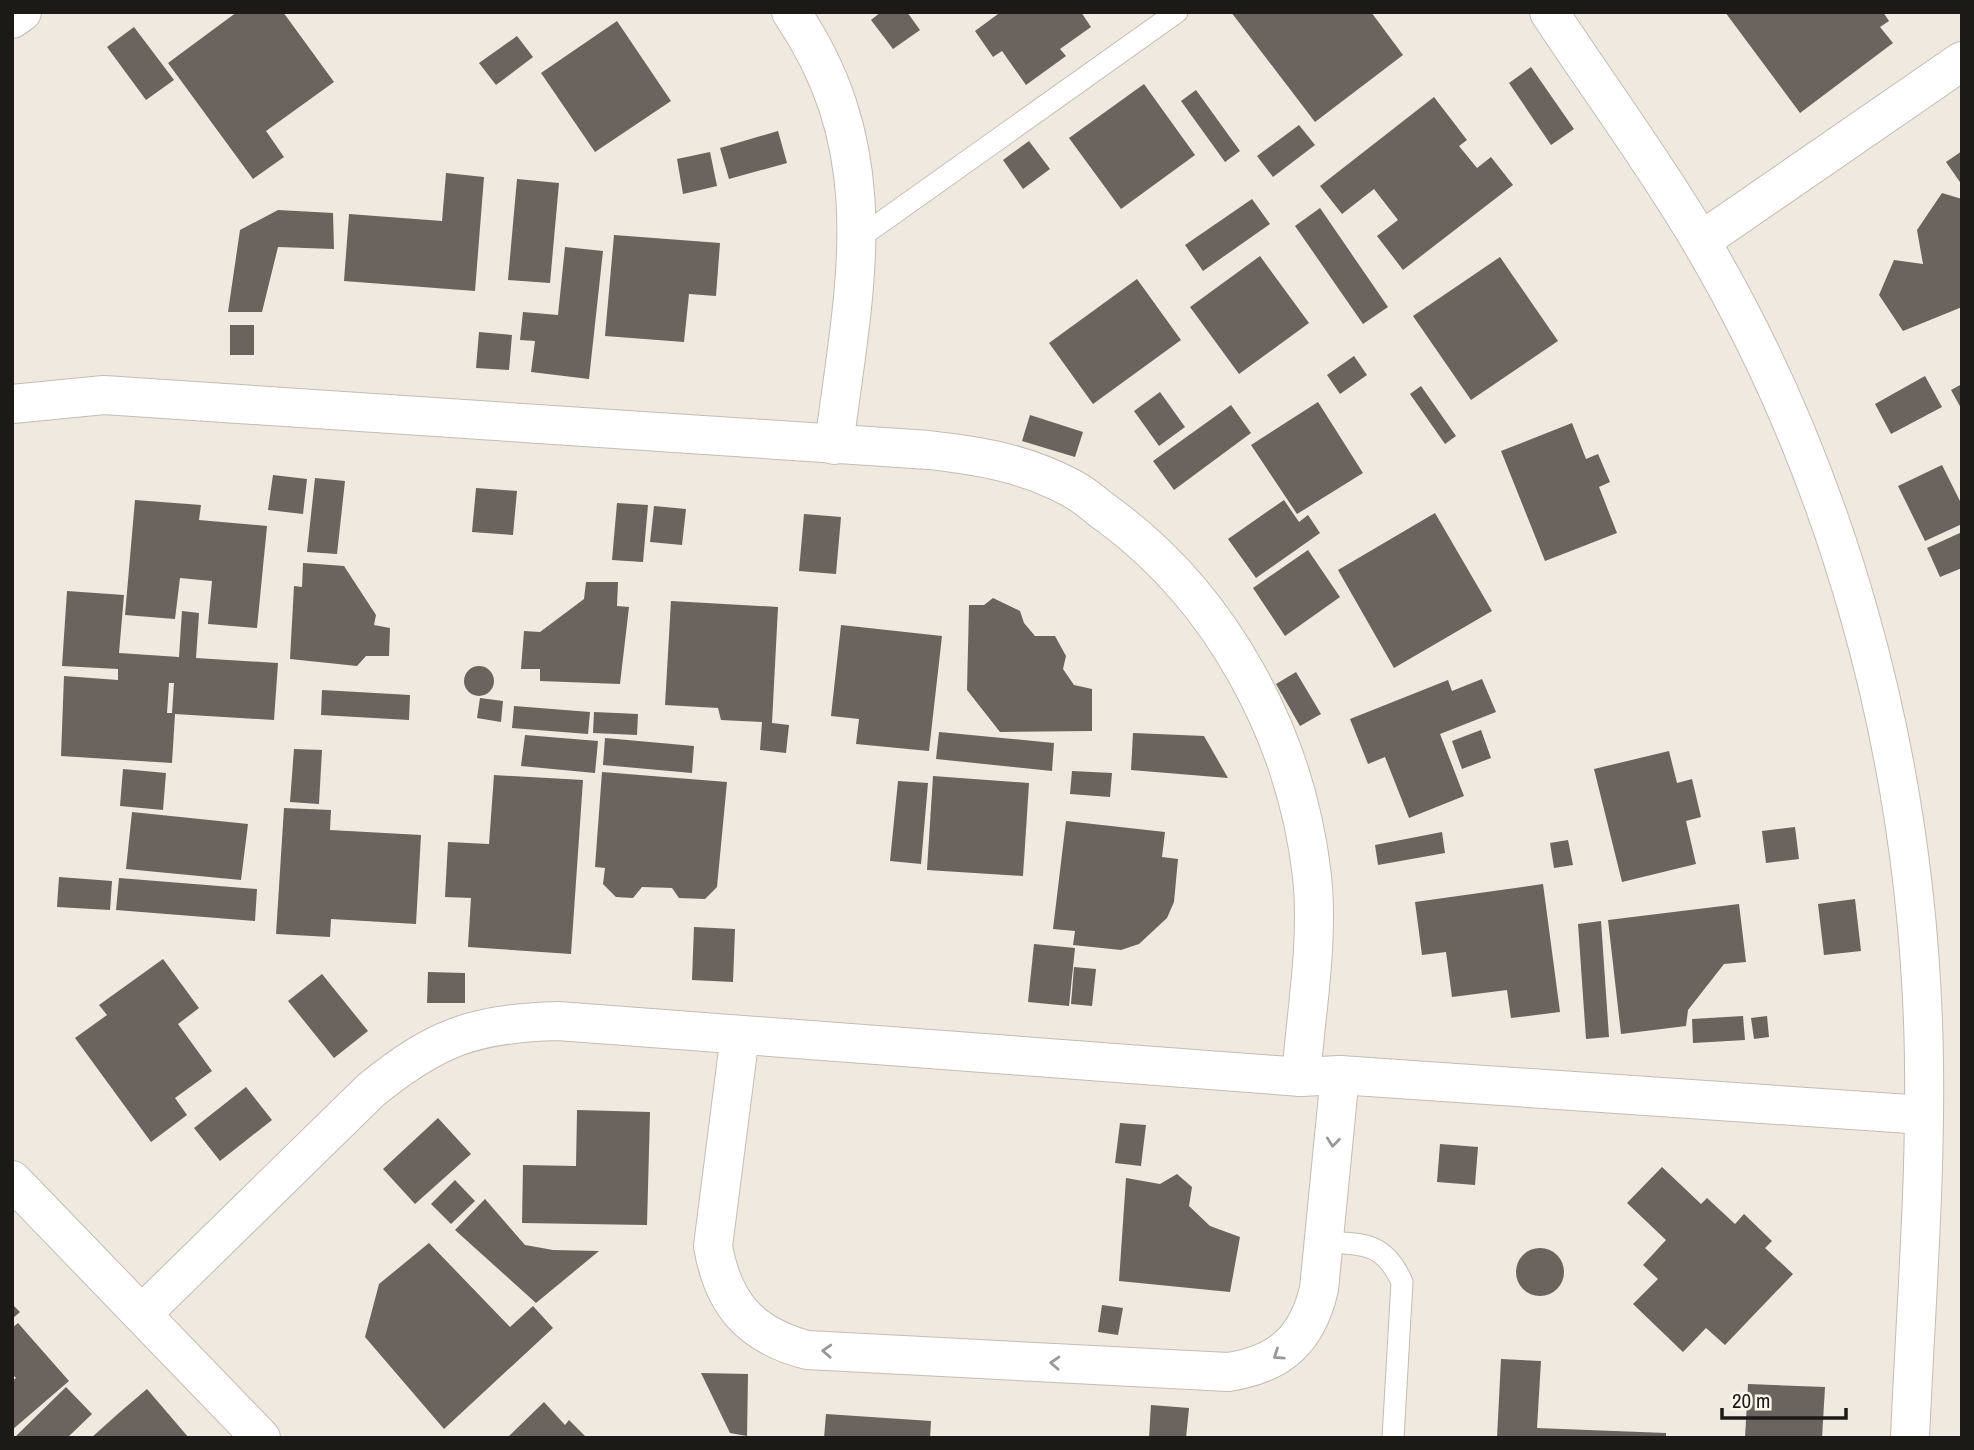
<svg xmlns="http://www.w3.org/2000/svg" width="1974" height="1450" font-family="'Archivo Narrow',sans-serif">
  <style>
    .building { fill: #6b635d; fill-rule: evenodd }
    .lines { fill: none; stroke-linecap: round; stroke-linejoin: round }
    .lane-casing { stroke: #c3bdb4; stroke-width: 23 }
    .street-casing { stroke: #c3bdb4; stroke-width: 40 }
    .lane { stroke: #fff; stroke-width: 21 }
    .street { stroke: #fff; stroke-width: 38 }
    .oneway { stroke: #999896 }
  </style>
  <rect width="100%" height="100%" fill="#efe9e0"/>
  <!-- building -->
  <g class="building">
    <path d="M 237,12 L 283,12 L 334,82 L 266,131 L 284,157 L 253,179 L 168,63 Z"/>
    <path d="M 881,12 L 907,12 L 920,30 L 893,49 L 871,20 Z"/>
    <path d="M 997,12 L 1081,12 L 1091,27 L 1060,49 L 1066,56 L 1026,85 L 1002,51 L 993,57 L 975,31 L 998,14 Z"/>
    <path d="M 1231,12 L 1371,12 L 1403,55 L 1315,122 Z"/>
    <path d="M 1725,12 L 1883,12 L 1889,21 L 1880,27 L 1893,43 L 1800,113 Z"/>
    <path d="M 617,21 L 671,101 L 595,152 L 541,73 Z"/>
    <path d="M 134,27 L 174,80 L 146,100 L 107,47 Z"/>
    <path d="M 517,36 L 533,57 L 496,85 L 479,63 Z"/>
    <path d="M 1531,67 L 1574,129 L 1551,145 L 1509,83 Z"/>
    <path d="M 1144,84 L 1195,155 L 1121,209 L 1069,138 Z"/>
    <path d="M 1196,90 L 1240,151 L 1225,162 L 1181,101 Z"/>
    <path d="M 1434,97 L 1467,140 L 1459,146 L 1477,168 L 1491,157 L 1513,185 L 1403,270 L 1377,236 L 1398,220 L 1374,189 L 1342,214 L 1320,186 Z"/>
    <path d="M 1299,125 L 1315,145 L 1273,177 L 1257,156 Z"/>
    <path d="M 778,131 L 787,163 L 729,179 L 720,148 Z"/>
    <path d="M 1029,141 L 1050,169 L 1023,189 L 1003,160 Z"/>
    <path d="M 1962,151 L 1962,185 L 1946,162 Z"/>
    <path d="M 710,152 L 717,186 L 683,194 L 677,159 Z"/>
    <path d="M 446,173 L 484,177 L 475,291 L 344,281 L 349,214 L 442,221 Z"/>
    <path d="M 517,179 L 559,183 L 550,283 L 508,280 Z"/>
    <path d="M 1942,193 L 1962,199 L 1962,307 L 1903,331 L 1879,295 L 1894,260 L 1923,264 L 1917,230 Z"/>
    <path d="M 1252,199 L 1270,224 L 1203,271 L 1185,245 Z"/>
    <path d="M 1320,208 L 1388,307 L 1363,324 L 1295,226 Z"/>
    <path d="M 278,210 L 333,213 L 334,249 L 278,247 L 262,312 L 228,312 L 240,230 Z"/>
    <path d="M 614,235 L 720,243 L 716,296 L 689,294 L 684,342 L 605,336 Z"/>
    <path d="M 565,247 L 603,251 L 589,379 L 531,372 L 535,341 L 520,340 L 523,312 L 558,315 Z"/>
    <path d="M 1260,256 L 1309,323 L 1239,374 L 1190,307 Z"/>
    <path d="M 1500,257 L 1558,341 L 1471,400 L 1413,316 Z"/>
    <path d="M 1137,279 L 1181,340 L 1093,404 L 1049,343 Z"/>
    <rect x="230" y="325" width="24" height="30"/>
    <path d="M 479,332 L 512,335 L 509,370 L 476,368 Z"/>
    <path d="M 1354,356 L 1367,375 L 1340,394 L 1327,375 Z"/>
    <path d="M 1925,376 L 1942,407 L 1891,434 L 1875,404 Z"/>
    <path d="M 1962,384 L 1962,410 L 1951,390 Z"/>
    <path d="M 1421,386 L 1456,436 L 1445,444 L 1410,394 Z"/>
    <path d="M 1160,392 L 1185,427 L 1159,446 L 1134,411 Z"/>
    <path d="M 1318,402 L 1363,473 L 1297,514 L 1251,445 Z"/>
    <path d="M 1231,405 L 1251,433 L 1174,490 L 1153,461 Z"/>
    <path d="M 1030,415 L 1083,432 L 1075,457 L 1022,441 Z"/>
    <path d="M 1572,423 L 1586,459 L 1598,454 L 1610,482 L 1599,487 L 1617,533 L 1545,561 L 1501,451 Z"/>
    <path d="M 1942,465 L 1962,505 L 1962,524 L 1925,541 L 1898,486 Z"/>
    <path d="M 273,475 L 307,479 L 303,514 L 268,510 Z"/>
    <path d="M 315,478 L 345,481 L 337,554 L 307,552 Z"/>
    <path d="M 476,488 L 517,491 L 513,535 L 472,532 Z"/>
    <path d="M 135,500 L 201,505 L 199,520 L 267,526 L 257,628 L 208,624 L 212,581 L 180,578 L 175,619 L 125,615 Z"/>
    <path d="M 1284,500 L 1299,522 L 1308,515 L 1320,533 L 1256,578 L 1228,539 Z"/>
    <path d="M 617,503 L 648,505 L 643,562 L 612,560 Z"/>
    <path d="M 654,506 L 686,509 L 682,545 L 650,542 Z"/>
    <path d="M 1435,513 L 1492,611 L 1394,668 L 1338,570 Z"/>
    <path d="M 804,514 L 841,517 L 836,574 L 799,571 Z"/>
    <path d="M 1962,532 L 1962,568 L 1940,577 L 1927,548 Z"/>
    <path d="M 1308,550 L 1340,597 L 1285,636 L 1253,588 Z"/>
    <path d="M 303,563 L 344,566 L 376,615 L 374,625 L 390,628 L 389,656 L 366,656 L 357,666 L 290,659 L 294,586 L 302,587 Z"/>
    <path d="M 586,582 L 618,582 L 617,606 L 629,607 L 620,684 L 540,681 L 540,669 L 521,669 L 524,631 L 540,632 L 584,599 Z"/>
    <path d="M 67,591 L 124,595 L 119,653 L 179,657 L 182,611 L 199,613 L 196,658 L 278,663 L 274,720 L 175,714 L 172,763 L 61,756 L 64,676 L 118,680 L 118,669 L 62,666 ZM 169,683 L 174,683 L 172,713 L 167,713 Z"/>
    <path d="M 993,598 L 1020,611 L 1024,623 L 1035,636 L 1055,636 L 1066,656 L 1063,669 L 1074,685 L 1092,689 L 1092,731 L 1000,732 L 967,690 L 969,605 L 984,605 Z"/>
    <path d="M 671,601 L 778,607 L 772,723 L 789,725 L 786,753 L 760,750 L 762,722 L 721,720 L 718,708 L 665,705 Z"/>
    <path d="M 841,625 L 942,636 L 929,751 L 856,744 L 859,719 L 831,716 Z"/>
    <circle cx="479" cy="681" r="15"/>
    <path d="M 1296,672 L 1321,714 L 1300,726 L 1276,684 Z"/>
    <path d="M 1482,679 L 1496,712 L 1440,734 L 1464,796 L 1409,818 L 1385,757 L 1368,764 L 1350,719 L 1448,680 L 1452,691 Z"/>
    <path d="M 322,690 L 410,695 L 409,720 L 321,715 Z"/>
    <path d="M 480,698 L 503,701 L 501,722 L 477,718 Z"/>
    <path d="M 514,706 L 590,712 L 588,734 L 512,728 Z"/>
    <path d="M 594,712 L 638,714 L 637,735 L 593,733 Z"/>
    <path d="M 1481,730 L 1491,758 L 1462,769 L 1452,741 Z"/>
    <path d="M 939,732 L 1054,743 L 1052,771 L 936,759 Z"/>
    <path d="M 1133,733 L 1204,736 L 1228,778 L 1131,770 Z"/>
    <path d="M 525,735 L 598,741 L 595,773 L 521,766 Z"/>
    <path d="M 605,738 L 694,746 L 692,773 L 603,765 Z"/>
    <path d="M 294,749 L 322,750 L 319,804 L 290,802 Z"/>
    <path d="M 1669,751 L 1677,783 L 1692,779 L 1701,817 L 1686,821 L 1696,864 L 1622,882 L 1594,769 Z"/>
    <path d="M 123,769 L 166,773 L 163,810 L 120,806 Z"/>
    <path d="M 1072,771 L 1112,773 L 1110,797 L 1070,794 Z"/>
    <path d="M 602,772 L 727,782 L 717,887 L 705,899 L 679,898 L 672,888 L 642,887 L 633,898 L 616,897 L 603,884 L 605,868 L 595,867 Z"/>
    <path d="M 494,775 L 583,780 L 571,954 L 468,947 L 471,898 L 445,897 L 448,842 L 489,844 Z"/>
    <path d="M 933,776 L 1029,783 L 1023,876 L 927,870 Z"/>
    <path d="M 898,781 L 928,783 L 921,864 L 890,861 Z"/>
    <path d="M 284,808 L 331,810 L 330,830 L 421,835 L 416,924 L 331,919 L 330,937 L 276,934 Z"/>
    <path d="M 132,812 L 248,824 L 241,880 L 126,869 Z"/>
    <path d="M 1066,821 L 1165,832 L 1162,857 L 1178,859 L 1174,902 L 1167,918 L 1139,944 L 1121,950 L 1073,945 L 1075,931 L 1053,929 Z"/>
    <path d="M 1795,827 L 1799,859 L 1766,863 L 1762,831 Z"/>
    <path d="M 1442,832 L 1445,853 L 1378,865 L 1375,845 Z"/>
    <path d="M 1568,840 L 1573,865 L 1554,868 L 1550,843 Z"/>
    <path d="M 59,877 L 112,881 L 110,910 L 57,907 Z"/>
    <path d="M 119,878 L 257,889 L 255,921 L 116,910 Z"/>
    <path d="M 1543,884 L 1560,1012 L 1511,1018 L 1507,990 L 1452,997 L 1446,952 L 1422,955 L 1415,902 Z"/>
    <path d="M 1855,899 L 1861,951 L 1824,955 L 1818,904 Z"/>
    <path d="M 1739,904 L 1746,962 L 1724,964 L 1688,1010 L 1686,1026 L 1621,1034 L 1608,920 Z"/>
    <path d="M 1601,921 L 1609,1037 L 1586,1039 L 1578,924 Z"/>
    <path d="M 694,927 L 735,929 L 733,982 L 692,980 Z"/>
    <path d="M 1034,944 L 1075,948 L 1069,1006 L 1028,1002 Z"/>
    <path d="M 163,959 L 199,1008 L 178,1024 L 212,1071 L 175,1098 L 187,1115 L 151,1142 L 75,1038 L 107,1015 L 99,1005 Z"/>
    <path d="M 1074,967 L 1096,969 L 1092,1006 L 1071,1004 Z"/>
    <path d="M 428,972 L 465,973 L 465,1003 L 427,1003 Z"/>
    <path d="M 322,974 L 368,1031 L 334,1058 L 288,1001 Z"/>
    <path d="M 1743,1016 L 1745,1040 L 1693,1043 L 1692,1019 Z"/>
    <path d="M 1767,1016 L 1769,1037 L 1754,1039 L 1751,1018 Z"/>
    <path d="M 246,1087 L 272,1120 L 220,1161 L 194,1128 Z"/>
    <path d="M 577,1110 L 650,1112 L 647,1225 L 522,1223 L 523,1165 L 576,1166 Z"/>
    <path d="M 438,1118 L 471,1154 L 415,1204 L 383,1169 Z"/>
    <path d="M 1120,1123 L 1146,1125 L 1141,1166 L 1115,1163 Z"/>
    <path d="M 1440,1144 L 1478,1147 L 1475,1185 L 1437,1182 Z"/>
    <path d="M 1662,1167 L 1701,1204 L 1707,1198 L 1735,1224 L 1744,1214 L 1772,1241 L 1765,1248 L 1793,1274 L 1725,1345 L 1706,1328 L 1683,1352 L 1633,1304 L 1658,1279 L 1643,1265 L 1666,1240 L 1627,1203 Z"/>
    <path d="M 1177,1174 L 1192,1187 L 1189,1206 L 1210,1226 L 1240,1237 L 1230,1292 L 1119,1281 L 1126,1178 L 1160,1184 Z"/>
    <path d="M 455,1180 L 475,1201 L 451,1224 L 431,1204 Z"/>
    <path d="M 485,1199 L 525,1245 L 553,1250 L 599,1251 L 536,1303 L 455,1230 Z"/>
    <path d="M 429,1243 L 510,1327 L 533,1306 L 553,1328 L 444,1429 L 365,1337 L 379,1284 Z"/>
    <circle cx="1540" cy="1272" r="24"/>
    <path d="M 12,1304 L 20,1312 L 12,1319 Z"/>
    <path d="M 1102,1305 L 1123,1308 L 1118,1335 L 1098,1332 Z"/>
    <path d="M 18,1323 L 69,1381 L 12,1430 L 12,1381 L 16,1378 L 12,1374 L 12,1328 Z"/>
    <path d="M 1501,1359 L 1541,1361 L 1537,1428 L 1666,1433 L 1666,1438 L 1497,1438 Z"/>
    <path d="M 701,1373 L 748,1374 L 747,1436 L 730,1433 Z"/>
    <path d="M 1748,1384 L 1825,1387 L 1822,1438 L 1745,1438 Z"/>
    <path d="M 66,1387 L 92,1414 L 67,1438 L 14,1438 Z"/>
    <path d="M 147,1389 L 189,1438 L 91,1438 L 120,1412 Z"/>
    <path d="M 544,1402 L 565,1425 L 569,1420 L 587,1438 L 507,1438 Z"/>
    <path d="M 1151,1405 L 1189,1408 L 1186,1438 L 1149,1438 Z"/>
    <path d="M 826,1414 L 931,1421 L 930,1438 L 824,1438 Z"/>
  </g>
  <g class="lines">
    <defs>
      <g id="lane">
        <path d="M 859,238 L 1177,12"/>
        <path d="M 1324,1242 C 1363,1244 1384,1242 1402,1282 L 1393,1438"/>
      </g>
      <g id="street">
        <path d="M 791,12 C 888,154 854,288 834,445"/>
        <path d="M 1549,12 C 1599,88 1654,162 1700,240 C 1839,475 1913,749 1923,1021 C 1928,1159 1916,1299 1910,1438"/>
        <path d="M 12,19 L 22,12"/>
        <path d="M 1701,241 L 1962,61"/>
        <path d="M 12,404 L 104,395 L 929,450 C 981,456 1024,463 1071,488 C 1085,495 1097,507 1110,516 C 1223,600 1296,736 1312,876 C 1319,942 1306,1012 1301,1077"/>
        <path d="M 740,1035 L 713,1246 C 723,1304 750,1335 807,1350 L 1228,1372 C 1280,1364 1307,1340 1319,1289 L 1340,1075"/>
        <path d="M 12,1180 L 261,1438"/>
        <path d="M 143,1313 L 371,1090 C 435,1038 474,1023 558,1021 L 1301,1077 L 1340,1075 L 1924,1115"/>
      </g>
    </defs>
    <!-- lane casing -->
    <use href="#lane" class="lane-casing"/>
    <!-- street casing -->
    <use href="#street" class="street-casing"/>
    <!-- lane -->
    <use href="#lane" class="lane"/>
    <!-- street -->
    <use href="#street" class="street"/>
  </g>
  <!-- one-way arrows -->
  <defs><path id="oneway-chevron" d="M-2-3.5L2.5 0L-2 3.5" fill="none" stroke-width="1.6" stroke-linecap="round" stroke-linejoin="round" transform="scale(1.75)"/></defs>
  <g class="oneway">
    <use href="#oneway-chevron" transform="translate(1333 1142) rotate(96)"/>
    <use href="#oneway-chevron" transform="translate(827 1351) rotate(-177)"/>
    <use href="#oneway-chevron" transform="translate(1278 1355) rotate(146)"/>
    <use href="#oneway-chevron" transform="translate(1055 1363) rotate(-177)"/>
  </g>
  <!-- border -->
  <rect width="1974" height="1450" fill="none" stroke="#1c1a16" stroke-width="28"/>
  <!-- scale -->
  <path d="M1722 1408v10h124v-10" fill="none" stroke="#1c1a16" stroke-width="3.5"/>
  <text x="1732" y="1408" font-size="21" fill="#1c1a16" stroke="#fcf6ed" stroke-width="5" paint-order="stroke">20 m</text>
</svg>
